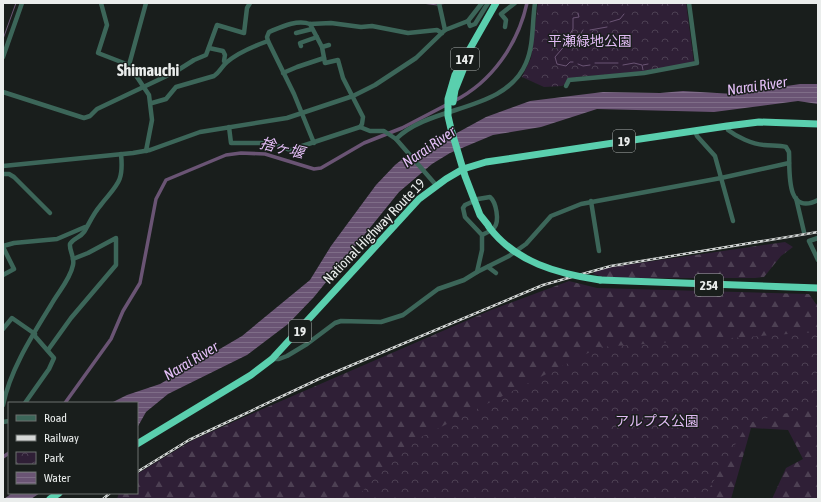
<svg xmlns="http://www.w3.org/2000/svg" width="821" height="502" font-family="'Asap Condensed','Noto Sans JP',sans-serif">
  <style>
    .forest { fill: url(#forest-firs) }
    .park { fill: url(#park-crowns) }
    .water { fill: url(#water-rules) }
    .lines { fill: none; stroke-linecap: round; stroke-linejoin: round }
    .stream { stroke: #6a5474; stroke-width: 1 }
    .canal { stroke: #6a5474; stroke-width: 3.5 }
    .minor { stroke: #3c6659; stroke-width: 4.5 }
    .highway { stroke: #5acfae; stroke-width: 7 }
    .rail-casing { stroke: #d5d8d7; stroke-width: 2.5 }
    .rail { stroke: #191e1c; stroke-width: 1; stroke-dasharray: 3; stroke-linecap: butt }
    .highway-bridge { stroke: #5acfae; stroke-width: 7 }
    .labels { text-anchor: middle; stroke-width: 3; stroke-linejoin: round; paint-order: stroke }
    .shield { fill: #191e1c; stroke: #abafae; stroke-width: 1 }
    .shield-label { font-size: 13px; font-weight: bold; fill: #eaedec }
    .park-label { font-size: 14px; fill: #e0baf3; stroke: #191e1c }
    .street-label { font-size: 14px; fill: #eaedec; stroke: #191e1c }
    .water-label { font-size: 15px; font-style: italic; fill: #e5bff8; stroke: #191e1c }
    .quarter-label { font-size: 16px; font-weight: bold; fill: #eaedec; stroke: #191e1c }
  </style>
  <defs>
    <pattern id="forest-firs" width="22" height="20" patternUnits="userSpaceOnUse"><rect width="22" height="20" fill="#2f1f36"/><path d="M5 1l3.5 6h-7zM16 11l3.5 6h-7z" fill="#4d4053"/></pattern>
    <pattern id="park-crowns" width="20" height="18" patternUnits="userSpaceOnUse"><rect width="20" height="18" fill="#2f1f36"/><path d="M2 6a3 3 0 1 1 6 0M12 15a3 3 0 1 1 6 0" fill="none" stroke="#4d4053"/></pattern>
    <pattern id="water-rules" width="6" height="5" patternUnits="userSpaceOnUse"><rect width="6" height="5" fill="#6a5474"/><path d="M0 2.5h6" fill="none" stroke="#7f6d88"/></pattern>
  </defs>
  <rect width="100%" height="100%" fill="#191e1c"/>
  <!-- forest -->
  <g class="forest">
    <path d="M 785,242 L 793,247 L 781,256 L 764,277 L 755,278 L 607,278 L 593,274 L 598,269 Z"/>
    <path d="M 569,281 L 597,288 L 809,294 L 816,304 L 818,304 L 818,499 L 772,499 L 786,468 L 803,459 L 788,430 L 751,428 L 731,499 L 117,499 L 119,493 L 137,493 L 137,474 L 193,440 L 249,415 L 491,310 Z"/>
  </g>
  <!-- park -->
  <g class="park">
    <path d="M 538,3 L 686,3 L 694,63 L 648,71 L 577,77 L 562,86 L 544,87 L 522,77 L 531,58 Z"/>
    <path d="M 818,332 L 818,405 L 748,423 L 703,499 L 355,499 L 407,444 L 600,347 Z"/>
  </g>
  <!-- water -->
  <g class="water">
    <path d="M 800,84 L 818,84 L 818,104 L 798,101 L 714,112 L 597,109 L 541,127 L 493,135 L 450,153 L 432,164 L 399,192 L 314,297 L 288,324 L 247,355 L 168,394 L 146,412 L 137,428 L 137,403 L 111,403 L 127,395 L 160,384 L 242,336 L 310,280 L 331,246 L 376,185 L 395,165 L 405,157 L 444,140 L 486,117 L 530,101 L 603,92 L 660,93 L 683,91 L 734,94 Z"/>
    <path d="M 12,493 L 40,493 L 31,499 L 4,499 Z"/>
  </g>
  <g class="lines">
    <!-- stream -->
    <g class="stream">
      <path d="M 422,3 L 437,5"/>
      <path d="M 441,4 L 448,3"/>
      <path d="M 610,22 L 620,19 L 624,14"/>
      <path d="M 590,30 L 607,27"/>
      <path d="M 3,39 L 16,3"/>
      <path d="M 567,44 L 567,39 L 573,29 L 573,18 L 579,17 L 578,13"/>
      <path d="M 573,62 L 570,62 L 566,66 L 557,64 L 555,57 L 567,43 L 578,38 L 583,30"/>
      <path d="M 595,63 L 618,63"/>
      <path d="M 578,64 L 583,66 L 590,65"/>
      <path d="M 623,65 L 634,63 L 642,65 L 643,70"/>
      <path d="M 643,65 L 648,64"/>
    </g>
    <!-- canal -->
    <g class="canal">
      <path d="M 454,101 C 492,82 518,44 527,3"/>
      <path d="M 65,403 L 111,339 L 123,311 L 140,283 L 156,199 L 166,180 L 226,155 L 241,153 L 265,154 L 314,169 L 321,168 L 364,143 L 402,128 L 448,104"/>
      <path d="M 3,457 L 9,453"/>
    </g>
    <!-- minor -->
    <g class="minor">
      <path d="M 101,3 L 107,25 L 98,53 L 129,65 L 149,95 L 152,120 L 146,151"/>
      <path d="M 439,3 L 445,30"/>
      <path d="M 468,21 L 470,26 L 475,24 L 488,3"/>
      <path d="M 505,27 L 506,20 L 501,14 L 515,3"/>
      <path d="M 296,33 L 312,29"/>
      <path d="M 301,46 L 300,43 L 317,37"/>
      <path d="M 322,47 L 329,45"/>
      <path d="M 209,48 L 223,51 L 225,55 L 224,61 L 226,62"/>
      <path d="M 3,57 L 22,3"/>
      <path d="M 129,65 L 146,3"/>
      <path d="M 283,73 L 297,67 L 324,58"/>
      <path d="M 566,86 L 569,80 L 644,73 L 697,63 L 689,3"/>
      <path d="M 3,92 L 84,118 L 90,116 L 97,109 L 175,72 L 194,60 L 206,55 L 217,25 L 244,33 L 247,8 L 250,3"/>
      <path d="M 152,103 L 166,99 L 176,87 L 214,76 C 220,72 222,66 227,62 C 239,52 254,46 268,41"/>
      <path d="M 727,126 L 728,130 C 737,137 752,144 764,145 C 771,146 779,145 786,147 L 789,152 C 790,169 785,217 818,200"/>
      <path d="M 229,127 L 231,143 L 270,143 L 290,150 L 360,127 L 362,124 L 363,117 L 343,78 L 338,60 L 325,63 L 322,47 L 310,24"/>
      <path d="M 360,127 L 370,131 L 384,131 L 396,139 L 436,185"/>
      <path d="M 695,131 L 697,136 L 715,156 L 733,221"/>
      <path d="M 396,139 C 431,104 505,113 526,63 C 534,45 532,22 535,3"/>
      <path d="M 314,143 L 294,94 L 268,41 L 267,37 L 269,32 C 281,27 297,19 310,24 L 331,23 L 361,27 L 372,26 L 408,33 L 437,30 L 442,33"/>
      <path d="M 3,166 L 133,153 L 150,150 L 200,132 L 287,118 L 353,96 L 375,85 L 416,58 L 445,30 L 468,21 L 482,3"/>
      <path d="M 3,174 L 9,174 L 14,177 L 50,213"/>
      <path d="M 796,198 L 804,232"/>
      <path d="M 478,199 L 490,197 C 496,202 500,221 494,228 C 491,231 486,233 482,235"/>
      <path d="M 474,201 L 465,205 L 463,208 L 465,217 L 482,235 L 482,250 L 477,272"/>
      <path d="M 591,201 L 599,251"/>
      <path d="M 818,238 L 809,241 L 818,260"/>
      <path d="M 3,246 L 14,243 L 57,239 L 85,227"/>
      <path d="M 3,247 L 14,269 L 3,275"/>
      <path d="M 488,267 L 496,273"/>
      <path d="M 3,329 L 12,318 L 35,334"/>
      <path d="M 48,350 L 71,318 L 116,265 L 116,238 L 88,253 L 73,259"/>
      <path d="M 272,359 L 279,359 L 287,356 L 307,344 L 335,323 L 341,321 L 381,322 L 403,315 L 438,289 L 464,280 L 477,272 L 509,256 L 526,244 L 551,216 L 581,204 L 721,178 L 789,163"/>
      <path d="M 25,403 L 49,369 L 54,358 L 34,335"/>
      <path d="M 3,405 C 10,370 32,336 51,305 C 58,292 70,280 73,265 C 75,257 69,251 70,244 C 73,238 80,238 84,232 C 89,224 93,214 100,206 C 117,184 124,183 121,154"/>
      <path d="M 3,422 L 9,421"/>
    </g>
    <!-- highway -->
    <g class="highway">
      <path d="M 453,102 L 455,90 L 463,70"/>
      <path d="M 488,225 L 480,215 L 465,176 L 451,129 L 448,116 L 448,99 L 455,75 L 496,3"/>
      <path d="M 600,280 L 818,288"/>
      <path d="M 137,444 L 251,375 L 272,359 L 419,199 L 446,179 L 463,169 L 486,162 L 727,126 L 759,122 L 818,124"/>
      <path d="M 50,499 L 59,493"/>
    </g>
    <defs>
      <g id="rail">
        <path d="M 137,472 L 189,440 L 321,378 L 543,285 L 611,266 L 818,232"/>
        <path d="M 103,499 L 110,493"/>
      </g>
    </defs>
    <!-- rail casing -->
    <use href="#rail" class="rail-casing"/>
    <!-- rail -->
    <use href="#rail" class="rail"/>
    <!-- highway-bridge -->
    <path class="highway-bridge" d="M 489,227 C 515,262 558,274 600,280"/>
  </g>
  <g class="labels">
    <!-- shield labels -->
    <g class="shield">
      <rect x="451" y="48" width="28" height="22" rx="3"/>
      <rect x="613" y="130" width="22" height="22" rx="3"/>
      <rect x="695" y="274" width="28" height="22" rx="3"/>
      <rect x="289" y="320" width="22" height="22" rx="3"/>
    </g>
    <g class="shield-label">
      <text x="465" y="64">147</text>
      <text x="624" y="146">19</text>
      <text x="709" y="290">254</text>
      <text x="300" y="336">19</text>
    </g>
    <!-- park labels -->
    <g class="park-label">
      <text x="590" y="46">平瀬緑地公園</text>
      <text x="657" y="426">アルプス公園</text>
    </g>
    <!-- street labels -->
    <g class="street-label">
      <text transform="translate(374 231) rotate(-46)" y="5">National Highway Route 19</text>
    </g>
    <!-- water labels -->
    <g class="water-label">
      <text transform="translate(757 86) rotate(-8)" y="5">Narai River</text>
      <text transform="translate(429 147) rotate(-34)" y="5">Narai River</text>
      <text transform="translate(282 148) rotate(14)" y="5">捨ヶ堰</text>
      <text transform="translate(191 361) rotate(-31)" y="5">Narai River</text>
    </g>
    <!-- quarter labels -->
    <g class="quarter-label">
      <text x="148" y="76">Shimauchi</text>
    </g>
  </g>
  <!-- border -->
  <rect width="821" height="502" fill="none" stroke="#eaedec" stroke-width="8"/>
  <!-- legend -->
  <rect x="8" y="402" width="130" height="92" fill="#191e1c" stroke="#6d716f"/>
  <rect x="16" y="415" width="20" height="6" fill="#3c6659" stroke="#6d716f"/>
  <text x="44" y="422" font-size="12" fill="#eaedec">Road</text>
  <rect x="16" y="435" width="20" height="6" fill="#d5d8d7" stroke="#6d716f"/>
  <text x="44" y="442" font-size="12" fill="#eaedec">Railway</text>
  <rect x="16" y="452" width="20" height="12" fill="url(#park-crowns)" stroke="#6d716f"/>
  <text x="44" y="462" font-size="12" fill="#eaedec">Park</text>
  <rect x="16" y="472" width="20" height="12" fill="url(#water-rules)" stroke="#6d716f"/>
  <text x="44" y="482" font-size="12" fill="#eaedec">Water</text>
</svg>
